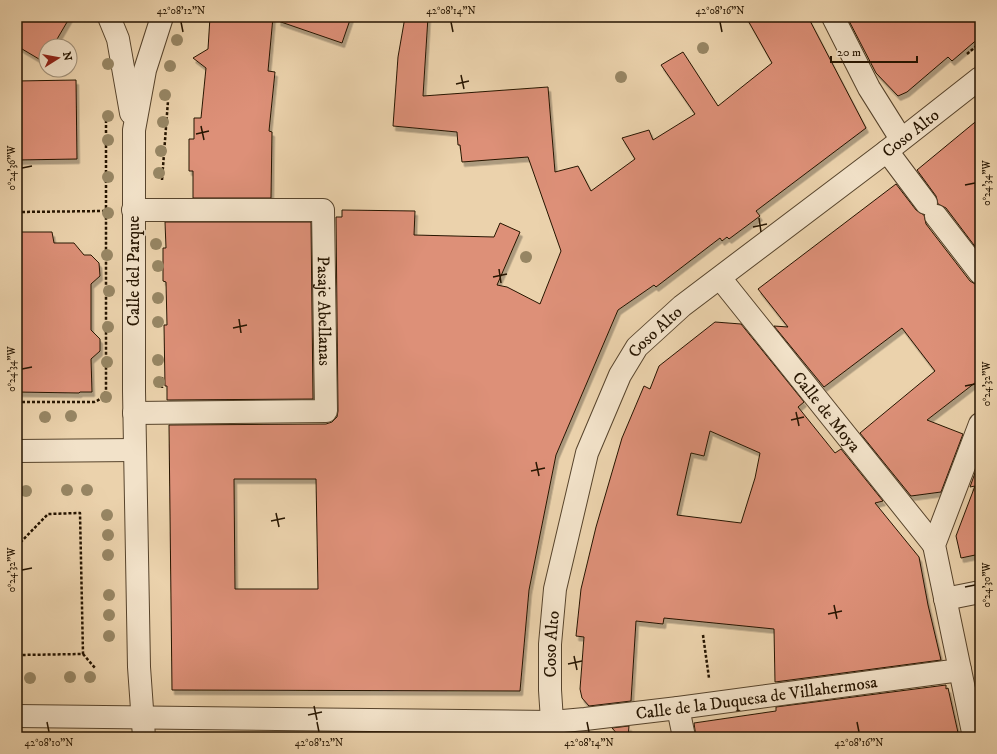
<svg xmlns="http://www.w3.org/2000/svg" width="997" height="754" font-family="'IM FELL DW Pica',serif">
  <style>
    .building { fill: #dd9078; stroke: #261501; fill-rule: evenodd; filter: url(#shadow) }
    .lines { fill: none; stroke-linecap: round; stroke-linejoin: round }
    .minor-casing { stroke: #57442c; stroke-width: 24 }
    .path { stroke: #261501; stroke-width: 2.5; stroke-dasharray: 3 2; stroke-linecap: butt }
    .minor { stroke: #f2e2c9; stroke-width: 22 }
    .tree { fill: #978664 }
    .ticks { fill: none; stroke: #261501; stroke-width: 1.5 }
    .labels { text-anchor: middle; stroke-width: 3.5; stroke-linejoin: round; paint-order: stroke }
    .street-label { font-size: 17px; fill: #261501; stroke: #f2e2c9 }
    .neatline { fill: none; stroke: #261501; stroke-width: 1.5 }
    .ticks-label { font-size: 10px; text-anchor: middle; fill: #261501 }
  </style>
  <defs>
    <filter id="shadow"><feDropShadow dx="2.5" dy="4.5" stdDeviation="0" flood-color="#0004"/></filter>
  </defs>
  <rect width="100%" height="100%" fill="#ebd2ac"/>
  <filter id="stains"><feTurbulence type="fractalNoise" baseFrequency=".005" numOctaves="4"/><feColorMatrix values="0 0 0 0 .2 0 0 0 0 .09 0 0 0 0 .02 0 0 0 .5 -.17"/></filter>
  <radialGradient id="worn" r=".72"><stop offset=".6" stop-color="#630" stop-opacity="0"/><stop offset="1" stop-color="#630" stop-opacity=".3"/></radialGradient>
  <!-- building -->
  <g class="building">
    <path d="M 17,17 L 70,17 L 53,46 L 46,46 L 46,58 L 44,62 L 17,46 Z"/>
    <path d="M 210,17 L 273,17 L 268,71 L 275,72 L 269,131 L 272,132 L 271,198 L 193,198 L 193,171 L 189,171 L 189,139 L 194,139 L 194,118 L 201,118 L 206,68 L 193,58 L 208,49 Z"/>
    <path d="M 279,17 L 351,17 L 342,43 L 278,21 Z"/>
    <path d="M 405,17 L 428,17 L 423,96 L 548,87 L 555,172 L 578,166 L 591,191 L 635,159 L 622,138 L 649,130 L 653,140 L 695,114 L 661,65 L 683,52 L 718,106 L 772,63 L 746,17 L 808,17 L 866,128 L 756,211 L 760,216 L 729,239 L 727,237 L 722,241 L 720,238 L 656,287 L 654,285 L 618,310 L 556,455 L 529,590 L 520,691 L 172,690 L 169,425 L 326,424 L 332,422 L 337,417 L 338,411 L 336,217 L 342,217 L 342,210 L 415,211 L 414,235 L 494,237 L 500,223 L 520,232 L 497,285 L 507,287 L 540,304 L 561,251 L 528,157 L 462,162 L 460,145 L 458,145 L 457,132 L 393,126 L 398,57 ZM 234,479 L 316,479 L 318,589 L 235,589 Z"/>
    <path d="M 847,17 L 980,17 L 980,37 L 952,61 L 948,57 L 907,92 L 898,96 L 876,73 Z"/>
    <path d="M 76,80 L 77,159 L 17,160 L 17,81 Z"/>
    <path d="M 980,118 L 980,253 L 946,208 L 938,204 L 936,196 L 917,170 Z"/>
    <path d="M 896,184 L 916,210 L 924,215 L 926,224 L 970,281 L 975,284 L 980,285 L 980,379 L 927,420 L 963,434 L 941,492 L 911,496 L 860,433 L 935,371 L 902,328 L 824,387 L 774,326 L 788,327 L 758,289 Z"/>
    <path d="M 165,222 L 311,222 L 313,399 L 167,400 L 167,386 L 165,386 L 164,325 L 167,325 L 166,282 L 163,281 L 163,248 L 166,248 Z"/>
    <path d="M 17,232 L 52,232 L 54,243 L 74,243 L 84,255 L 91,255 L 99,263 L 100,276 L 91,284 L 91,330 L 100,339 L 100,351 L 91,359 L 92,392 L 80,392 L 79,393 L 17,392 Z"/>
    <path d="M 715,322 L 741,324 L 804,402 L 798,407 L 835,453 L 841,449 L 883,501 L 875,503 L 919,557 L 928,605 L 941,660 L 775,682 L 774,629 L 664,618 L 663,624 L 636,621 L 631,701 L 589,706 L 582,698 L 580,689 L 584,637 L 576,636 L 581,589 L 596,527 L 622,438 L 644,386 L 650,389 L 659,366 ZM 710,431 L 760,453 L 755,478 L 741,523 L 677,515 L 691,453 L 704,456 Z"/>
    <path d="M 980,459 L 980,554 L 961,558 L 956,536 L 975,486 L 970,487 Z"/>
    <path d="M 946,685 L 946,689 L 948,688 L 959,737 L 696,737 L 694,723 L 776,711 L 776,707 Z"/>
    <path d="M 629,726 L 628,737 L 620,737 L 612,728 Z"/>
  </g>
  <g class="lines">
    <defs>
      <g id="minor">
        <path d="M 109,17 L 118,39 L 131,113"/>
        <path d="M 833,17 L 869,88 L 901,139"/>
        <path d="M 887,151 L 926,203"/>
        <path id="s1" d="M 133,210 L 323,210 L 326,411 L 134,413"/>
        <path d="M 936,216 L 980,273"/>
        <path id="s2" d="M 720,278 L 934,545"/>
        <path d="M 17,451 L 135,450"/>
        <path d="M 945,599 L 980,592"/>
        <path d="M 678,708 L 684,737"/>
        <path id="s3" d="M 17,716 L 552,722 L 585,719 L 678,708 L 960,670"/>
        <path id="s4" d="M 553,736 L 550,690 L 550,644 L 555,589 L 587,453 L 620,375 L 637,347 L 682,306 L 887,151 L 980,78"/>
        <path d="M 144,737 L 139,667 L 134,391 L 134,130 L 145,70 L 162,17"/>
        <path d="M 974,737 L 934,545 L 980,424"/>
      </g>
    </defs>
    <!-- minor casing -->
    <use href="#minor" class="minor-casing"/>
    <!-- path -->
    <g class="path">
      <path d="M 967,54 L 980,43"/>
      <path d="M 162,180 L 168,101"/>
      <path d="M 106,208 L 106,121"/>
      <path d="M 17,212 L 106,211"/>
      <path d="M 162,377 L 162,388"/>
      <path d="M 17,402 L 94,402 C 100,400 103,397 106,391 L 106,213"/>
      <path d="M 17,546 L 48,514 L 80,513 L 83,654 L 19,655 L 17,576"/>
      <path d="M 703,635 L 709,678"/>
      <path d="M 83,654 L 95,668"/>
    </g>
    <!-- minor -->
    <use href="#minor" class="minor"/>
  </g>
  <!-- trees -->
  <g class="tree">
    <circle cx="177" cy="40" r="6"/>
    <circle cx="703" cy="48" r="6"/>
    <circle cx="108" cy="64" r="6"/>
    <circle cx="170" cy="66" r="6"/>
    <circle cx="621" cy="77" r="6"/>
    <circle cx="165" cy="95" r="6"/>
    <circle cx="108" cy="116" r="6"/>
    <circle cx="163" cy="122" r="6"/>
    <circle cx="108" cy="140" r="6"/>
    <circle cx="161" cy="151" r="6"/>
    <circle cx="159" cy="173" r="6"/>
    <circle cx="108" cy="177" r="6"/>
    <circle cx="108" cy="213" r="6"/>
    <circle cx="156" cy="244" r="6"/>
    <circle cx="107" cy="255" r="6"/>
    <circle cx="526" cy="257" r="6"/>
    <circle cx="158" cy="266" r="6"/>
    <circle cx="109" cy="291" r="6"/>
    <circle cx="158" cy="298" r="6"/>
    <circle cx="158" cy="322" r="6"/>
    <circle cx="108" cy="327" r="6"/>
    <circle cx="158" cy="360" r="6"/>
    <circle cx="107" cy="362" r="6"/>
    <circle cx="159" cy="382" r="6"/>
    <circle cx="106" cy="397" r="6"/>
    <circle cx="71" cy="416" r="6"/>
    <circle cx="45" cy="417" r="6"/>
    <circle cx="67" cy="490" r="6"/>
    <circle cx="87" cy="490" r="6"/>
    <circle cx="26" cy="491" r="6"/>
    <circle cx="107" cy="515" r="6"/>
    <circle cx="108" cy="535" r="6"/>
    <circle cx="108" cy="555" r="6"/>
    <circle cx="109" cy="595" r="6"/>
    <circle cx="109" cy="615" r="6"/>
    <circle cx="109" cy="636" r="6"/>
    <circle cx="70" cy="677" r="6"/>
    <circle cx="90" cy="677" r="6"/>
    <circle cx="30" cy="678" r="6"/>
  </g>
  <!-- ticks -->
  <path class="ticks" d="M 181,22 L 183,32M 451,22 L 453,32M 720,22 L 722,32M 461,75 L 464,89M 456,84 L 469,81M 201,126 L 204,140M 196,134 L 209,131M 22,168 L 32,166M 965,185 L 975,183M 759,218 L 761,232M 753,227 L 767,224M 499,269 L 501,283M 493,277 L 507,274M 239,319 L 241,333M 233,328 L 247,325M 22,369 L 32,367M 965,386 L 975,384M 796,412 L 799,426M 791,420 L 804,417M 536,462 L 539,476M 531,471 L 545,468M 276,513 L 279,527M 271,521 L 285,518M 22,570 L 32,568M 965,587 L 975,585M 834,605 L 837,619M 828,614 L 842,611M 574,656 L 577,670M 568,664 L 582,661M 314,706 L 317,720M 308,715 L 322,712M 47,722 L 49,732M 317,722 L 319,732M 587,722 L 589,732M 857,722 L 859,732"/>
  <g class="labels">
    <!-- street labels -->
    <g class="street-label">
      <text dy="6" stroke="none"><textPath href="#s4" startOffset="752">Coso Alto</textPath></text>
      <text transform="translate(133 271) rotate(-90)" y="6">Calle del Parque</text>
      <text dy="6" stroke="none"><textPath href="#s1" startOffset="291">Pasaje Abellanas</textPath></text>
      <text dy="6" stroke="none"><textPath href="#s4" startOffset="428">Coso Alto</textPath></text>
      <text dy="6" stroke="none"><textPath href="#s2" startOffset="171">Calle de Moya</textPath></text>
      <text dy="6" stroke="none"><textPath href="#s4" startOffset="92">Coso Alto</textPath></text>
      <text dy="6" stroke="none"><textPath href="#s3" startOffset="741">Calle de la Duquesa de Villahermosa</textPath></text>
    </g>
  </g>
  <!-- margin -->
  <rect width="997" height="754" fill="none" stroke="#ebd2ac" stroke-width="44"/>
  <!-- north arrow -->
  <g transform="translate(58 58) rotate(79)"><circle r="19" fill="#f2e2c9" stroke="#a09079"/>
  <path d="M0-3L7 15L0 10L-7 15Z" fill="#8f2418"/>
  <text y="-6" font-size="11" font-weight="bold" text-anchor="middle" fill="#261501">N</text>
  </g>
  <!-- scale -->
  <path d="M831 56v6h86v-6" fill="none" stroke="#261501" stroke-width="2"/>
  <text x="837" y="56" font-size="12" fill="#261501" stroke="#f2e2c9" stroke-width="3" paint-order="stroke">20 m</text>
  <rect x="22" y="22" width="953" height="710" class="neatline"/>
  <g class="ticks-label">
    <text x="181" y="14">42°08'12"N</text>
    <text x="451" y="14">42°08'14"N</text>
    <text x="720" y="14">42°08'16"N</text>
    <text transform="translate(11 168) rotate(-90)" y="4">0°24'36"W</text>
    <text transform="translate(986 183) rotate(-90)" y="4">0°24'34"W</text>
    <text transform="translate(11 369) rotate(-90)" y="4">0°24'34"W</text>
    <text transform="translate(986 384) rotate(-90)" y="4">0°24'32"W</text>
    <text transform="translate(11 570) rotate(-90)" y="4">0°24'32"W</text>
    <text transform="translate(986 585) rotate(-90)" y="4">0°24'30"W</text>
    <text x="49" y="746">42°08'10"N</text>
    <text x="319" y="746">42°08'12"N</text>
    <text x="589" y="746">42°08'14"N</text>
    <text x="859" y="746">42°08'16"N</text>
  </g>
  <rect width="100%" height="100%" filter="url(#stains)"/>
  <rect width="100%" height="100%" fill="url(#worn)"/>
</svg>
